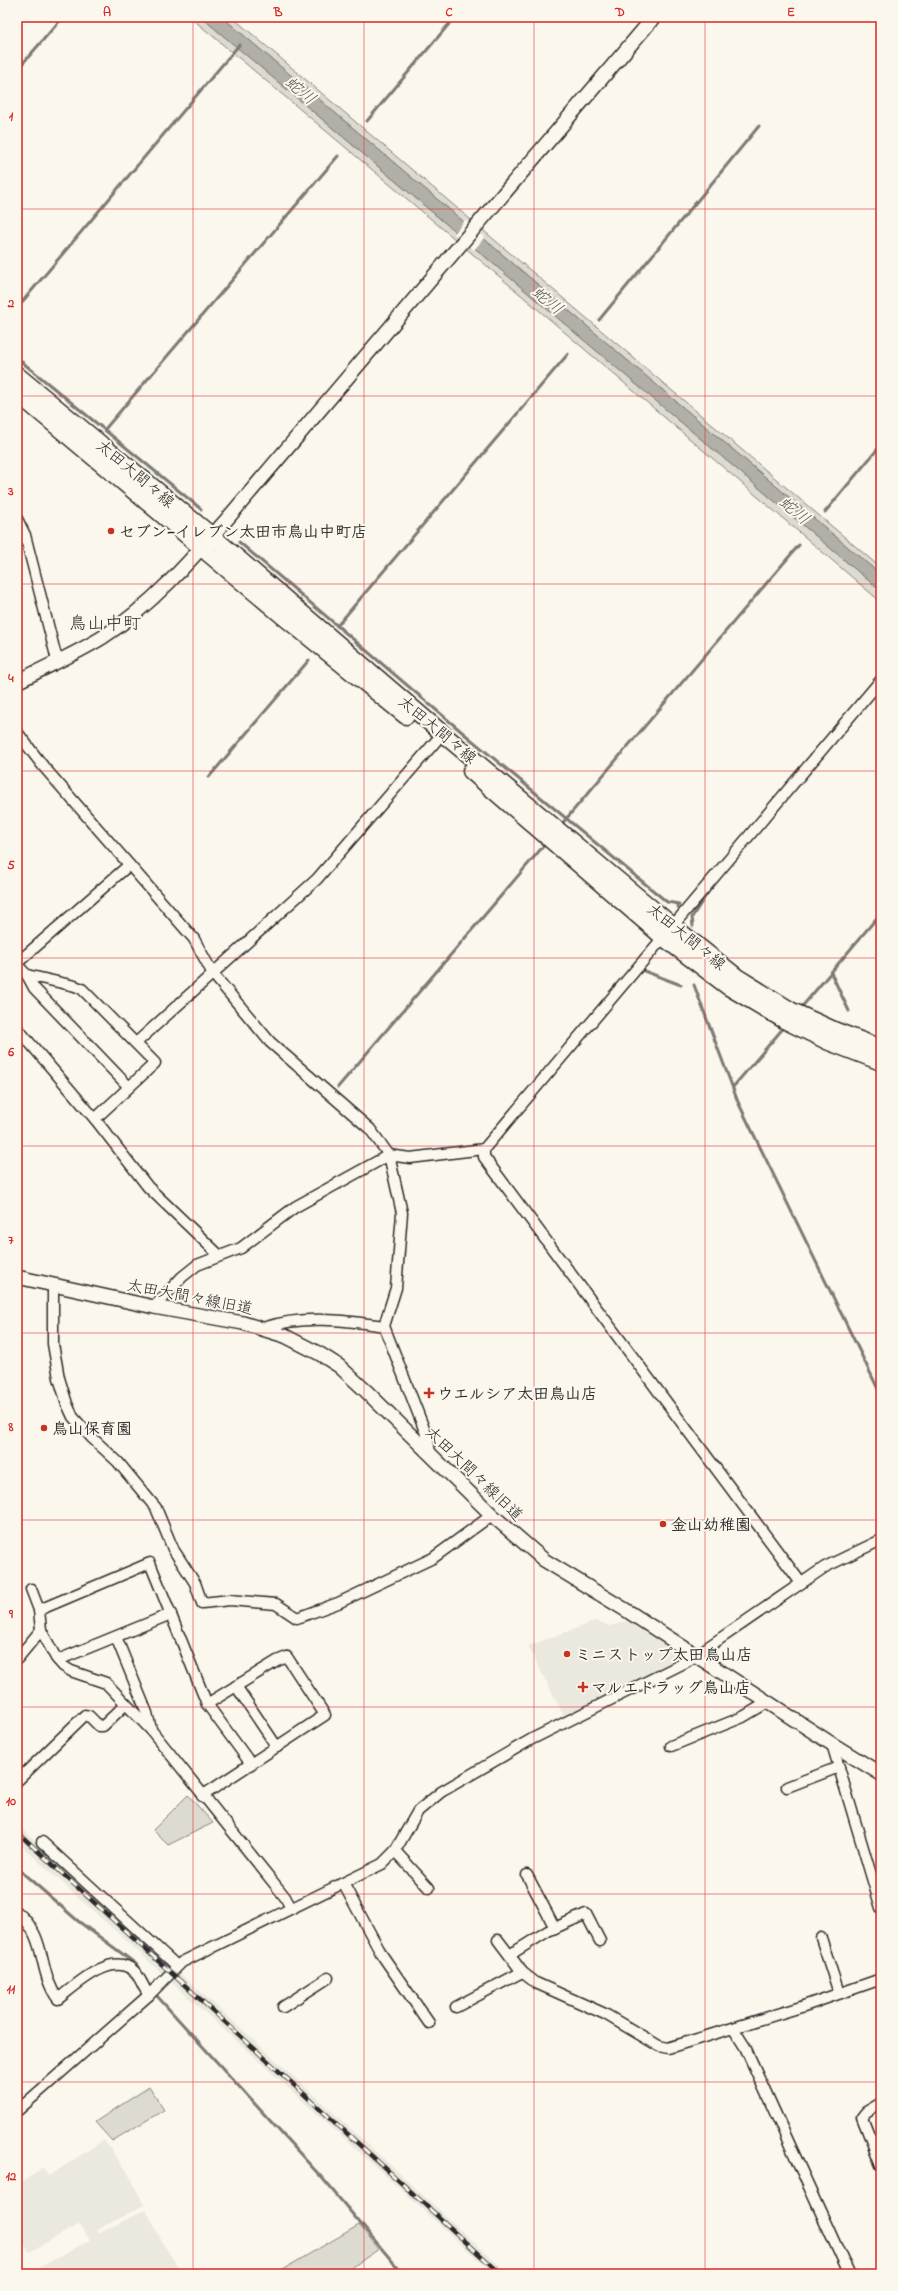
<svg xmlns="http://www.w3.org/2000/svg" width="898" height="2291" font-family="'Indie Flower','Klee One',sans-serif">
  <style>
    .built { fill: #ebe8de }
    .green { fill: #dddad0; stroke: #84827e }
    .water { fill: #b1afa7; stroke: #7b7a75 }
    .pier { fill: #fbf7ec }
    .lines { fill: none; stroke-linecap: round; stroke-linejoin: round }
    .stream { stroke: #7b7a75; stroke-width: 3 }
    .minor-casing { stroke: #2b2b2b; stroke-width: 13 }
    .tertiary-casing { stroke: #2b2b2b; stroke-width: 16 }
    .primary-casing { stroke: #2b2b2b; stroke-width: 19 }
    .minor { stroke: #fbf7ec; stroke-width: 10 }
    .tertiary { stroke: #fbf7ec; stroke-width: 13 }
    .primary { stroke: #fbf7ec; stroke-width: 16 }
    .rail-casing { stroke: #2b2b2b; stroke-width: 4.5 }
    .rail { stroke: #fbf7ec; stroke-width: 3; stroke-dasharray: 9; stroke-linecap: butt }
    .grid { fill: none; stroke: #d62828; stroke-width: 1; stroke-opacity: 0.55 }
    .poi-dot { fill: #c8321e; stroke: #fbf7ec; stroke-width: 1.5 }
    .labels { text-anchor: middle; stroke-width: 4; stroke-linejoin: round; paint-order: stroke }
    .street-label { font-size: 16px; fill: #2b2b2b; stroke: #fbf7ec }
    .poi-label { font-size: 16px; font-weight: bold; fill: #2b2b2b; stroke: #fbf7ec; text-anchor: start }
    .water-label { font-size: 17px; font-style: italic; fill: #5a5956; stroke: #fbf7ec }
    .quarter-label { font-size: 18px; fill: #2b2b2b; stroke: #fbf7ec }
    .neatline { fill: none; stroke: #d62828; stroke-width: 1.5 }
    .grid-label { font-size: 13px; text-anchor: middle; font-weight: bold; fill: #d62828 }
  </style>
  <rect width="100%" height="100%" fill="#fbf7ec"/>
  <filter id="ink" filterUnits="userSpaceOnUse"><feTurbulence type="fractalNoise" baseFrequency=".025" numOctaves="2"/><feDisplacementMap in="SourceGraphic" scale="8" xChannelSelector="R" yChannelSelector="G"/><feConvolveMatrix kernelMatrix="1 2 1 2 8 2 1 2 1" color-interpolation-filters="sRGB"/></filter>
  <g filter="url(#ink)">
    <!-- built -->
    <g class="built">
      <path d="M 596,1621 L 610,1626 L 627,1621 L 673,1650 L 678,1661 L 564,1716 L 528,1646 Z"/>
      <path d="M 17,1824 L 171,1965 L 172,1967 L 164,1975 L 17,1842 Z"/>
      <path d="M 178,1972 L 240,2027 L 509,2274 L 494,2274 L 169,1980 Z"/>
      <path d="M 104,2140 L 131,2178 L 144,2205 L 97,2230 L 98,2234 L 146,2209 L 163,2244 L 183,2274 L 28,2274 L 90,2240 L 80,2224 L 29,2252 L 17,2233 L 22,2227 L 17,2217 L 17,2186 L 43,2167 L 49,2176 Z"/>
    </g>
    <!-- green -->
    <g class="green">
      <path d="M 190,17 L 201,17 L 881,591 L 881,602 L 487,266 Z"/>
      <path d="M 222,17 L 232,17 L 881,568 L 881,575 Z"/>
      <path d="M 188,1795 L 213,1823 L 168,1845 L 153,1830 Z"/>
      <path d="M 149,2087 L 164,2110 L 112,2141 L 95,2122 Z"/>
      <path d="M 359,2225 L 379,2249 L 342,2274 L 275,2274 Z"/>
    </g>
    <!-- water -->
    <path class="water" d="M 201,17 L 222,17 L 881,575 L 881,591 Z"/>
    <!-- pier -->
    <path class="pier" d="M 465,220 L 485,237 L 474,250 L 454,234 Z"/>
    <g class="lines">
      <!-- stream -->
      <g class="stream">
        <path d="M 17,70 L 63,17"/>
        <path d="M 367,121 L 455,17"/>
        <path d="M 17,308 L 239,45"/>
        <path d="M 599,320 L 759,126"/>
        <path d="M 17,358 L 201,509"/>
        <path d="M 105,429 L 338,156"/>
        <path d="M 825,512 L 881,445"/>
        <path d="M 239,542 L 462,732 L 667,902 L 679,904 L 678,907"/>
        <path d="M 337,626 L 568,354"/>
        <path d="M 209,777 L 309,660"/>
        <path d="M 560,826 L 799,545"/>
        <path d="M 693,926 L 692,917 L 710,889"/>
        <path d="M 644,971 L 681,985"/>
        <path d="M 831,973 L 849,1011"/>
        <path d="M 694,985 L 738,1102 L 881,1395"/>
        <path d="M 800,1009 L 881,913"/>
        <path d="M 338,1087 L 546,843"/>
        <path d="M 733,1087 L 785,1026"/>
        <path d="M 17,1868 L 78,1921 L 136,1964 L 149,1985"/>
        <path d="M 157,1996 L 323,2179 L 403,2274"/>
      </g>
      <defs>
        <g id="minor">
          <path d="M 17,519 L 25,535 L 57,660"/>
          <path d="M 17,732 L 43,766 L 194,939 L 213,974 L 270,1042 L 370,1129 L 389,1155 L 402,1213 L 396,1288 L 384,1326 L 428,1439 L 430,1453"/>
          <path d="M 17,963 L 129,865"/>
          <path d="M 17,965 L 27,975 L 34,988 L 129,1087"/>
          <path d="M 27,975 L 75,986 L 82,989 L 155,1063 L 95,1119"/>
          <path d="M 17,1028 L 95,1119 L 148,1187 L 219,1255"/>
          <path d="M 136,1043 L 317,879 L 436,741"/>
          <path d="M 484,1149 L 484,1157 L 801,1583"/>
          <path d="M 53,1284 L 53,1344 L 59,1378 L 67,1404 L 73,1417 L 91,1437 L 118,1462 L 156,1508 L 173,1549 L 195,1583 L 202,1603 L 230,1600 L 276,1604 L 297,1618 L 338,1603 L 433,1558 L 492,1515"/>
          <path d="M 154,1307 L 182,1277 L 197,1265 L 241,1248 L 295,1207 L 389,1155 L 410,1158 L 484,1149 L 881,680"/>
          <path d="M 263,1328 C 302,1315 344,1320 384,1326"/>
          <path d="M 31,1589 L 39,1610 L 41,1630 L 56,1658 L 63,1666 L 71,1671 L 106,1683 L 126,1704 L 151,1730 L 285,1897 L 291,1908"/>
          <path d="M 39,1610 L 150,1563 L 207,1704 L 251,1764"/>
          <path d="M 116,1637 L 147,1713 L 151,1729"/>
          <path d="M 17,1659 L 41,1630"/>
          <path d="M 58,1660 L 171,1614"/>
          <path d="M 236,1686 L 277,1747"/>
          <path d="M 832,1744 L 881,1908"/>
          <path d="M 671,1746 L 743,1717 L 768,1702"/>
          <path d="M 17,1781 L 85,1715 L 89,1716 L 99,1726 L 103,1726 L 126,1704"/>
          <path d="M 787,1787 L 839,1767"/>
          <path d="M 202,1796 L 325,1715 L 287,1657 L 277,1661 L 207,1704"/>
          <path d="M 42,1842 L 177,1966"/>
          <path d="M 395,1851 L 429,1888"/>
          <path d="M 527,1875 L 555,1928"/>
          <path d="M 343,1883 L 382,1955 L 429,2023"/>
          <path d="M 17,1912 C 48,1937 37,1971 58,1999 C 75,1986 112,1950 134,1971 C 141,1978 143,1988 149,1995"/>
          <path d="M 821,1938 L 839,1993"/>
          <path d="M 498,1940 L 522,1972 L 536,1983 L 605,2014 L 659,2046 L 668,2048 L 801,2007 L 881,1979"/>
          <path d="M 511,1954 L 548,1931 L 586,1914 L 600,1941"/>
          <path d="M 283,2007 L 328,1978"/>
          <path d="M 456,2007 L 522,1972"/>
          <path d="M 733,2028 L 745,2047 L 849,2274"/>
          <path d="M 881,2103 L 866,2112 L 862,2117 L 881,2165"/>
          <path d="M 17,2111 L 149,1995 L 182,1962 L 382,1864 L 395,1851 L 418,1811 L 441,1792 L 532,1739 L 686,1662 L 825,1567 L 881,1540"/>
        </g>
        <g id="tertiary">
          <path d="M 17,682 C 45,667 76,654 103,637 C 151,606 191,560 228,518 L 654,17"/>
          <path d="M 17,1277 L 154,1307 L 243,1323 L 285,1336 L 320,1354 L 339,1366 L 366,1391 L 492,1515 L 544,1560 L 629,1612 L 832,1744 L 881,1774"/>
        </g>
        <g id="primary">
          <path d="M 17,375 L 212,536 L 443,734 L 674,927 L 737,977 L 792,1011 L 836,1031 L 881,1048"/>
          <path d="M 17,393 L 284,617 L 406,716"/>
          <path d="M 471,771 L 664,938 L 727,986 L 784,1020 L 829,1042 L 881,1062"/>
        </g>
      </defs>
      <!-- minor casing -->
      <use href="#minor" class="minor-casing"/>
      <!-- tertiary casing -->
      <use href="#tertiary" class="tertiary-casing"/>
      <!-- primary casing -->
      <use href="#primary" class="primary-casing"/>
      <!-- minor -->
      <use href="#minor" class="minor"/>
      <!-- tertiary -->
      <use href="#tertiary" class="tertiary"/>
      <!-- primary -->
      <use href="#primary" class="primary"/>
      <defs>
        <path id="rail" d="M 17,1832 L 501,2274"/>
      </defs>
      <!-- rail casing -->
      <use href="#rail" class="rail-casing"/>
      <!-- rail -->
      <use href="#rail" class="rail"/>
    </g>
  </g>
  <!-- grid -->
  <path class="grid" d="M 193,17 L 193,2274M 364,17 L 364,2274M 534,17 L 534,2274M 705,17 L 705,2274M 17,209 L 881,209M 17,396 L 881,396M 17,584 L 881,584M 17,771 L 881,771M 17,958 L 881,958M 17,1146 L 881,1146M 17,1333 L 881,1333M 17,1520 L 881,1520M 17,1707 L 881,1707M 17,1894 L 881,1894M 17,2082 L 881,2082"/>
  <!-- markers -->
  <g class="poi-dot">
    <circle cx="111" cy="531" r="4"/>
    <path d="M427 1387h4v4h4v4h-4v4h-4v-4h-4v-4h4z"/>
    <circle cx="44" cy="1428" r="4"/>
    <circle cx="663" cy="1524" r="4"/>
    <circle cx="567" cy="1654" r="4"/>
    <path d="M581 1681h4v4h4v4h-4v4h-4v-4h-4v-4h4z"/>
  </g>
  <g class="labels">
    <!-- street labels -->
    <g class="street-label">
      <text transform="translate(136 473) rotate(40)" y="6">太田大間々線</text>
      <text transform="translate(438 729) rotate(40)" y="6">太田大間々線</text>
      <text transform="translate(687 936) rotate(39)" y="6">太田大間々線</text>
      <text transform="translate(190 1296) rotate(11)" y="6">太田大間々線旧道</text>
      <text transform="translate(475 1473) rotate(44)" y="6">太田大間々線旧道</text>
    </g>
    <!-- poi labels -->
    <g class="poi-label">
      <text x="119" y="537">セブン−イレブン太田市鳥山中町店</text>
      <text x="437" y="1399">ウエルシア太田鳥山店</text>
      <text x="52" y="1434">鳥山保育園</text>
      <text x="671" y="1530">金山幼稚園</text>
      <text x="575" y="1660">ミニストップ太田鳥山店</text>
      <text x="591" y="1693">マルエドラッグ鳥山店</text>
    </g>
    <!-- water labels -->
    <g class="water-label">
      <text transform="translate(301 90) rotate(40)" y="6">蛇川</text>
      <text transform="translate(548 300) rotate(40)" y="6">蛇川</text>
      <text transform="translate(795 510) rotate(40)" y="6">蛇川</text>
    </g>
    <!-- quarter labels -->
    <g class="quarter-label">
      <text x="105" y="629">鳥山中町</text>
    </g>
  </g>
  <!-- margin -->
  <rect width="898" height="2291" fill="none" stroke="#fbf7ec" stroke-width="44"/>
  <rect x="22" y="22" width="854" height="2247" class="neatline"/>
  <g class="grid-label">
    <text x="107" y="16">A</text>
    <text x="278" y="16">B</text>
    <text x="449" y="16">C</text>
    <text x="620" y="16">D</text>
    <text x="791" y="16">E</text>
    <text x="11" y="120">1</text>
    <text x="11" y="307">2</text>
    <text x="11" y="495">3</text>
    <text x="11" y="682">4</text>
    <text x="11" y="869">5</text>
    <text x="11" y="1056">6</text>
    <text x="11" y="1244">7</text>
    <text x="11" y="1431">8</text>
    <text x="11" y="1618">9</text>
    <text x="11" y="1805">10</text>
    <text x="11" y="1993">11</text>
    <text x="11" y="2180">12</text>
  </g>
</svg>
